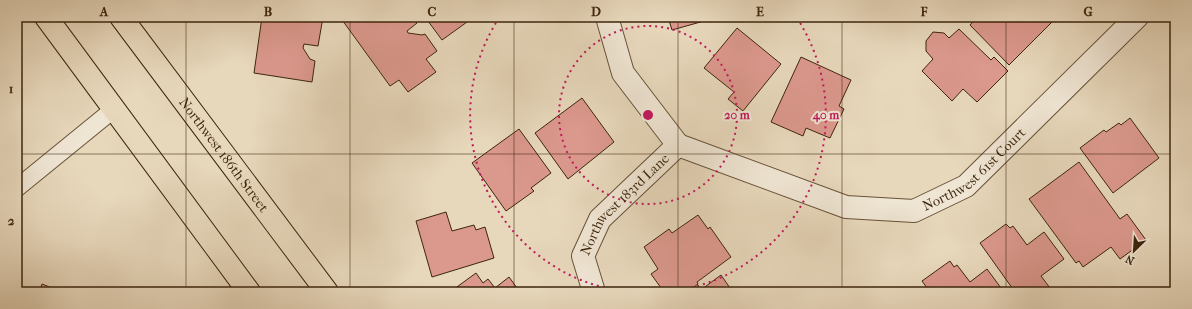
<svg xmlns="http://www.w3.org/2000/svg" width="1192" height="309" font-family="'IM FELL French Canon',serif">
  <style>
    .building { fill: #db988d; stroke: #3d260c }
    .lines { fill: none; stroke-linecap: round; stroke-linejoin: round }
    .service-casing { stroke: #685238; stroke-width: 19 }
    .minor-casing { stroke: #685238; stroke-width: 24 }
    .primary-casing { stroke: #3d260c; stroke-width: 24 }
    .service { stroke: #efe5d3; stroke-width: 17 }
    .minor { stroke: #efe5d3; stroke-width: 22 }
    .primary { stroke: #e7d7bb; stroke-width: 22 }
    .grid { fill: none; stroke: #3d260c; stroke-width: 1; stroke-opacity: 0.55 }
    .ring { fill: none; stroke: #c2185b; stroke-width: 2; stroke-dasharray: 2 4 }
    .labels { text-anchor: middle; stroke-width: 4; stroke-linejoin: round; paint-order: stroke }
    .street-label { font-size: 14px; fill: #3d260c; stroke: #efe5d3 }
    .centre { fill: #c2185b; stroke: #efe5d3; stroke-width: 2 }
    .ring-label { font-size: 12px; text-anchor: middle; font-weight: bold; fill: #c2185b; stroke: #efe5d3; stroke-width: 4; stroke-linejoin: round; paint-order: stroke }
    .neatline { fill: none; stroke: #3d260c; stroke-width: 1.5 }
    .grid-label { font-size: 13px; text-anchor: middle; font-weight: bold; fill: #3d260c }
  </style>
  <rect width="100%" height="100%" fill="#e7d7bb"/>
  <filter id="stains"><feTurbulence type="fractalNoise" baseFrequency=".005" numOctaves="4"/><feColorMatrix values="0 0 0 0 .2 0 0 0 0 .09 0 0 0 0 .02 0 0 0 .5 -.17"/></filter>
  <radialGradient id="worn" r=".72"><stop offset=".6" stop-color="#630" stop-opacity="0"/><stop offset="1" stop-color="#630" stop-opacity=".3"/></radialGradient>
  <!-- building -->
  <g class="building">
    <path d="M 262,17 L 323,17 L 318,46 L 304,44 L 303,48 L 310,59 L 315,61 L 312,82 L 254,73 Z"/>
    <path d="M 340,17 L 412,17 L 417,23 L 407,31 L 408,33 L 422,35 L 425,34 L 437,51 L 426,59 L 436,72 L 408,92 L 399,80 L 390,86 Z"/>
    <path d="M 425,17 L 474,17 L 442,40 Z"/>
    <path d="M 668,17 L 703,17 L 704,21 L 672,30 Z"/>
    <path d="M 977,17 L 1048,17 L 1052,22 L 1009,65 L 970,25 Z"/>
    <path d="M 737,28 L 781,64 L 743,111 L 728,99 L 734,92 L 704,68 Z"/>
    <path d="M 959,29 L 991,60 L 994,57 L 1008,71 L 977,102 L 963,89 L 952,101 L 922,71 L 933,59 L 926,51 L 926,41 L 933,32 L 944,33 L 949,38 Z"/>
    <path d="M 801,57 L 851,80 L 839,106 L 844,109 L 830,138 L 806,128 L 803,136 L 771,122 Z"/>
    <path d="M 582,98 L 614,142 L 568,179 L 535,133 Z"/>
    <path d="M 1130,118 L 1159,158 L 1113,193 L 1080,148 L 1104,130 L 1106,132 L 1119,123 L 1121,125 Z"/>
    <path d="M 519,129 L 551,173 L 531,188 L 534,191 L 506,211 L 472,163 Z"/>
    <path d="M 1079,162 L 1120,219 L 1127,214 L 1146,240 L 1120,259 L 1111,247 L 1083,267 L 1079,261 L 1076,263 L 1029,199 Z"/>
    <path d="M 446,212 L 452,231 L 474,225 L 476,230 L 485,227 L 494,258 L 432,277 L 416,221 Z"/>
    <path d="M 698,215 L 708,229 L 710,227 L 731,257 L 697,282 L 698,284 L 687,292 L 664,292 L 651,274 L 658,269 L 644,247 L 669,229 L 672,233 Z"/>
    <path d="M 1006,224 L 1010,228 L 1013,226 L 1027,245 L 1044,232 L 1064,259 L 1041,276 L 1053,292 L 1015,292 L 980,243 Z"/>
    <path d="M 950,261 L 954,267 L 957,265 L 970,282 L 987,269 L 1004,292 L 930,292 L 922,281 Z"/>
    <path d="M 476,273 L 483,283 L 488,279 L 495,288 L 509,277 L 520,292 L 450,292 Z"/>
    <path d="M 721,275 L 730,288 L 732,287 L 736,292 L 698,292 Z"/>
    <path d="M 42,284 L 57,290 L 57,292 L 39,292 Z"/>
  </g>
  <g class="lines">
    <defs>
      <path id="service" d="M 17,188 L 114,109"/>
      <g id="minor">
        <path d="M 607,17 L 623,73 L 678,145"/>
        <path id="s1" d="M 678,145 L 846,207 L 914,211 L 966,186 L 1137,17"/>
        <path id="s2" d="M 594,292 L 583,256 L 600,219 L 678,145"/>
      </g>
      <g id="primary">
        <path d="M 46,17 L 249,292"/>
        <path id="s3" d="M 121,17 L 327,292"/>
      </g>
    </defs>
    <!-- service casing -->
    <use href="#service" class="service-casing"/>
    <!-- minor casing -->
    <use href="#minor" class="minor-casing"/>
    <!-- primary casing -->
    <use href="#primary" class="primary-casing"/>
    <!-- service -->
    <use href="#service" class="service"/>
    <!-- minor -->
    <use href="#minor" class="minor"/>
    <!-- primary -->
    <use href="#primary" class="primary"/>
  </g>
  <!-- grid -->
  <path class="grid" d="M 186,17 L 186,292M 350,17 L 350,292M 514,17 L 514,292M 678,17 L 678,292M 842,17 L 842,292M 1006,17 L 1006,292M 17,154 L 1175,154"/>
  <!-- distance rings -->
  <g class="ring">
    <circle cx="648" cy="115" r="89"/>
    <path d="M628 292A178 178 0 0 1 499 18M797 18A178 178 0 0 1 668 292"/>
  </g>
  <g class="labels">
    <!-- street labels -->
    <g class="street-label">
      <text dy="5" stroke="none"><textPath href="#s3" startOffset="172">Northwest 186th Street</textPath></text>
      <text dy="5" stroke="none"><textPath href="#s1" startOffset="321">Northwest 61st Court</textPath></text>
      <text dy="5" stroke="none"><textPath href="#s2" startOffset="105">Northwest 183rd Lane</textPath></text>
    </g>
  </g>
  <circle cx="648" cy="115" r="6" class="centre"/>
  <g class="ring-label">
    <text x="737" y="119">20 m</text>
    <text x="826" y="119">40 m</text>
  </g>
  <!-- margin -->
  <rect width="1192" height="309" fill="none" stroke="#e7d7bb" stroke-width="44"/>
  <!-- north arrow -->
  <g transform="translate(1134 251) rotate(205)" stroke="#efe5d3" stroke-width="3" paint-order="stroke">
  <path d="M0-3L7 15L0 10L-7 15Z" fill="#3d260c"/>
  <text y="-6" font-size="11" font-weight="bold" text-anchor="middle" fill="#3d260c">N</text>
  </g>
  <rect x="22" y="22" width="1148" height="265" class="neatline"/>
  <g class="grid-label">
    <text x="104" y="16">A</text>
    <text x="268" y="16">B</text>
    <text x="432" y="16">C</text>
    <text x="596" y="16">D</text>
    <text x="760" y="16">E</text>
    <text x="924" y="16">F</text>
    <text x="1088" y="16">G</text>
    <text x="11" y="93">1</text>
    <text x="11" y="225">2</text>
  </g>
  <rect width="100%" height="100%" filter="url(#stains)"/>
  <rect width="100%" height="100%" fill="url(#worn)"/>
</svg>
